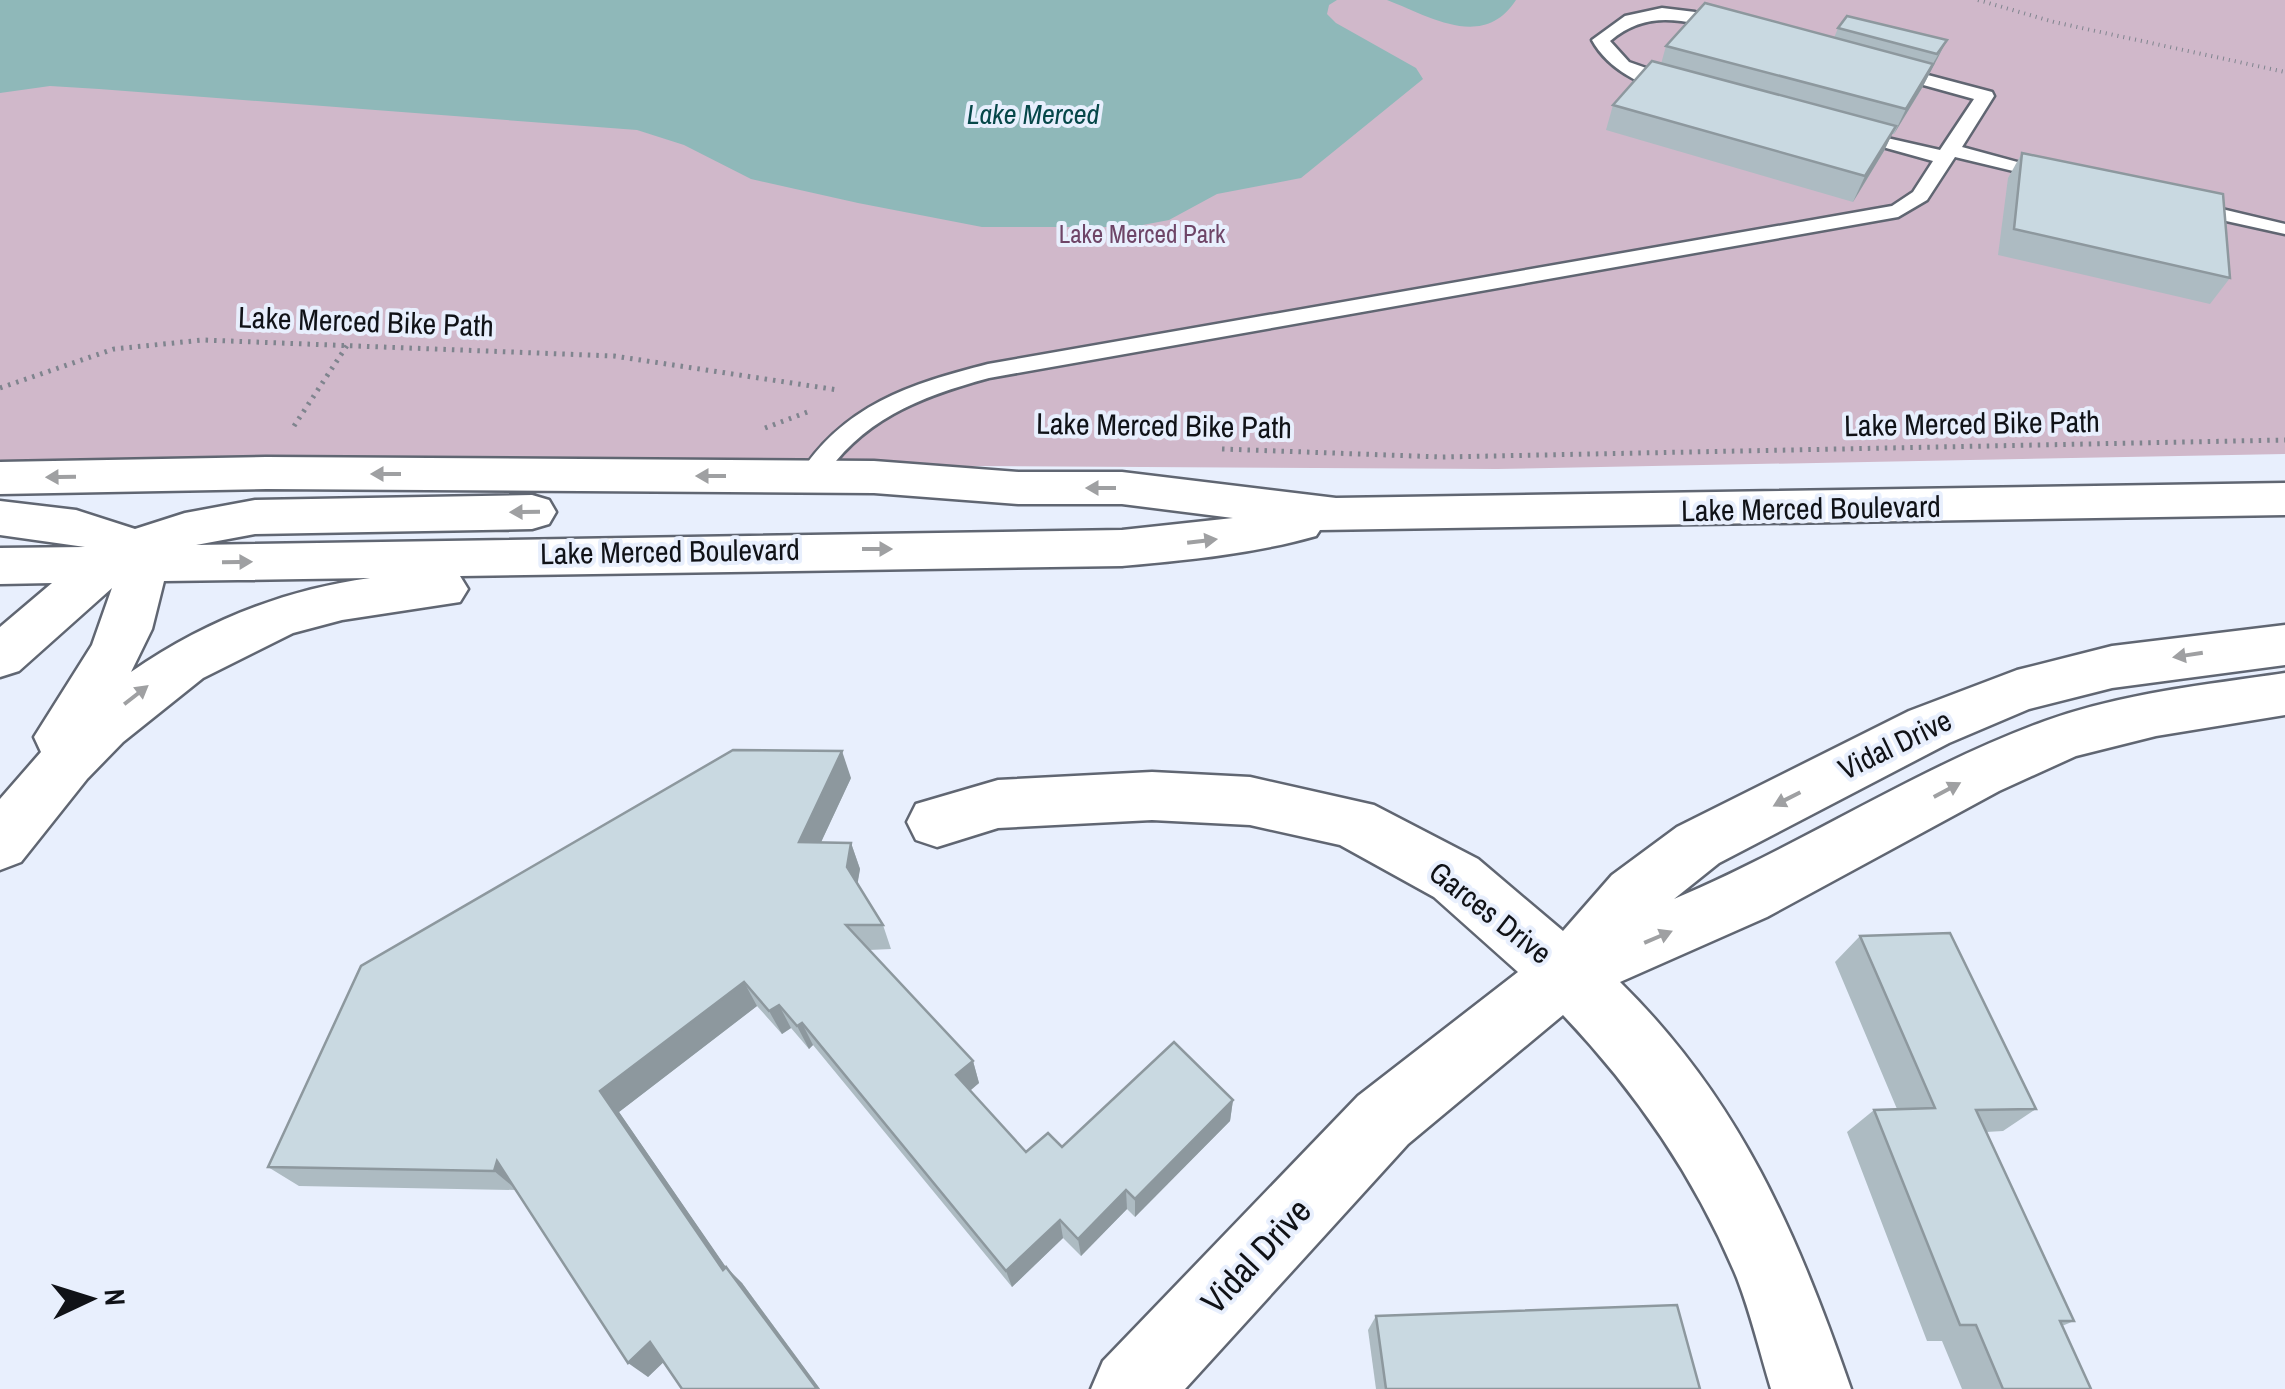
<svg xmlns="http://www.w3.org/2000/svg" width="2285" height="1389" font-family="'Archivo Narrow',sans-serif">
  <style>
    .green { fill: #d0b8ca }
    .water { fill: #8fb8b9 }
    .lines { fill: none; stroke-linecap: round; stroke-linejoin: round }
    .service-casing { stroke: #606672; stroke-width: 5 }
    .minor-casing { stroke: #606672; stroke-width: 5 }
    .secondary-casing { stroke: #606672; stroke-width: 5 }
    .path-far1 { stroke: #7f848e; stroke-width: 4; stroke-dasharray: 1 5; stroke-linecap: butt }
    .path { stroke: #7f848e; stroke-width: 5; stroke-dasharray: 2.5 6; stroke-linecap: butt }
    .service { fill: #fff; fill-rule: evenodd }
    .minor { fill: #fff; fill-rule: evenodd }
    .secondary { fill: #fff; fill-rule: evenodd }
    .wall { fill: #adbbc2 }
    .shaded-wall { fill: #8d989e }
    .building { fill: #c9d9e1; stroke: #8d989e; stroke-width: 2.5 }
    .oneway { fill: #9fa0a2 }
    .labels { text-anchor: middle; stroke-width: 8; stroke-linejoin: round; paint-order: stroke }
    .far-park-label { font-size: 25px; fill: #6e4567; stroke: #e8effd }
    .far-water-label { font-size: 28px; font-style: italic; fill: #064749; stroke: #e8effd }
    .street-label { font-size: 30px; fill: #101217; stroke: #e8effd }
    .near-street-label { font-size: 35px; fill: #101217; stroke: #e8effd }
  </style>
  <rect width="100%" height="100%" fill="#e8effd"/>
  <!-- green -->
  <path class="green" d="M 0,0 L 2285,0 L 2285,454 L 1497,469 L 280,462 L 0,465 Z"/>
  <!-- water -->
  <g class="water">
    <path d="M 0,0 L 1337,0 L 1329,5 L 1327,14 L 1336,23 L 1416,68 L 1423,79 L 1301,178 L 1217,194 L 1169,220 L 1132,227 L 982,227 L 858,203 L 751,179 L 684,145 L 637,130 L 99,89 L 50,86 L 0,93 Z"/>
    <path d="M 1387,0 L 1516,0 C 1483,51 1429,16 1387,0 Z"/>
  </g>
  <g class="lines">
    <defs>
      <g id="service">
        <path d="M 1662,8 L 1695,12 L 1740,27 L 1731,32 C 1686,21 1649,8 1610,41 L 1629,62 L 1686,82 L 1686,90 C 1652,95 1608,70 1592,40 L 1625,16 Z"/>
        <path d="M 1886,64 L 1992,92 L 1994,96 L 1962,147 L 2065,175 L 2055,181 L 1955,157 L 1927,200 L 1898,217 L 989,378 C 919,397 860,420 820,483 L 811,486 L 798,477 C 843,405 910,384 988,364 L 1892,206 L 1913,192 L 1933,161 L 1843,136 L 1843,128 L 1940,150 L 1974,99 L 1880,73 L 1877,69 Z"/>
        <path d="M 2188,201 L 2285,224 L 2285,234 L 2181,211 L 2181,203 Z"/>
      </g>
      <path id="minor" d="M 2285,625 L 2285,665 L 2112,688 L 2029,709 L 1949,743 L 1719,863 L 1674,899 C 1800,846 1916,768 2045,721 C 2122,693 2205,685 2285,673 L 2285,715 L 2156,736 L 2076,756 L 1999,791 L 1767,917 L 1620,982 C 1740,1100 1797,1233 1851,1389 L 1771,1389 C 1760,1353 1751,1314 1737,1278 C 1696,1179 1637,1093 1563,1015 L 1408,1144 L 1185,1389 L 1091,1389 L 1103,1361 L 1358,1096 L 1518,972 L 1434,897 L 1340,845 L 1250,825 L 1152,820 L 998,828 L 937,847 L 916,840 L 907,822 L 916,804 L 998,780 L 1152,772 L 1250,777 L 1374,805 L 1478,859 L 1563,931 L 1612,875 L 1677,827 L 1909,711 L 2017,670 L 2112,646 Z"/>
      <path id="secondary" d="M 266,457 L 874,461 L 1018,472 L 1122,472 L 1336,498 L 2285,483 L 2285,515 L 1320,530 L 1316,536 C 1253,554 1187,560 1122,566 L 460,576 L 468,589 L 460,602 L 342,620 L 293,633 L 203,678 L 123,742 L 87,779 L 21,862 L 0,870 L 0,799 L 41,752 L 34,737 L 92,645 L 112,588 L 19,671 L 0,677 L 0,627 L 52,583 L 0,584 L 0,548 L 85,547 L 0,535 L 0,501 L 76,510 L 135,529 L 185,513 L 255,500 L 532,495 L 549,500 L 556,512 L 549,524 L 532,529 L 255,534 L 196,545 L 1122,530 L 1233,518 L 1122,504 L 1018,504 L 874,493 L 266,489 L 0,494 L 0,462 ZM 370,578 C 283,590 203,622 131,672 L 152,629 L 164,581 Z"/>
    </defs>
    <!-- service casing -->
    <use href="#service" class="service-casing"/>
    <!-- minor casing -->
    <use href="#minor" class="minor-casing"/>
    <!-- secondary casing -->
    <use href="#secondary" class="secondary-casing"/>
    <!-- path-far1 -->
    <path class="path-far1" d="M 1978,0 L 2054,22 L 2285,72"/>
    <!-- path -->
    <g class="path">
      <path d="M 0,388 L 114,349 L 203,340 L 614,356 L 838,390"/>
      <path d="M 294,426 L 348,344"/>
      <path d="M 765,428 L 810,411"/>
      <path d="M 1222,449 L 1442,457 L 2285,440"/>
    </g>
    <!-- service -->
    <use href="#service" class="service"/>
    <!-- minor -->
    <use href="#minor" class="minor"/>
    <!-- secondary -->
    <use href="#secondary" class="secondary"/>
  </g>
  <!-- wall -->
  <g class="wall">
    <path d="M 1838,28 L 1947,40 L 1922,88 L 1894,134 L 1892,134 L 1884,151 L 1853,202 L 1606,130 L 1613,105 L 1661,64 L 1666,46 L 1834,38 Z"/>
    <path d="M 2022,153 L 2230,278 L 2210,304 L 1998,255 L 2008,178 Z"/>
    <path d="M 851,778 L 821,842 L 851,843 L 860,869 L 857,884 L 883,925 L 891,949 L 869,950 L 973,1061 L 979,1083 L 970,1090 L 1026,1152 L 1062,1147 L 1233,1100 L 1230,1121 L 1135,1217 L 1127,1209 L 1081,1256 L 1063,1238 L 1012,1287 L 813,1045 L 809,1049 L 791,1028 L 782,1034 L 757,1006 L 619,1112 L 726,1268 L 742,1283 L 820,1389 L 682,1389 L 663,1362 L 648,1377 L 516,1190 L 299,1186 L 268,1167 Z"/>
    <path d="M 1860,936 L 2036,1109 L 2003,1131 L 1986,1132 L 2074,1321 L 2062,1326 L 2091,1389 L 1962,1389 L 1942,1341 L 1927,1341 L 1847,1132 L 1874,1110 L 1897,1109 L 1835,962 Z"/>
    <path d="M 1376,1316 L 1700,1389 L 1376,1389 L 1368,1330 Z"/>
  </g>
  <!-- shaded-wall -->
  <g class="shaded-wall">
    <path d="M 1947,40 L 1922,88 L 1894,134 L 1906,109 Z"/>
    <path d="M 1896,126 L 1884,151 L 1853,202 L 1865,176 Z"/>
    <path d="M 842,751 L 851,778 L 809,868 L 799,842 Z"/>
    <path d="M 851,843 L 860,869 L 856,893 L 847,867 Z"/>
    <path d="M 744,982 L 757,1006 L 619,1112 L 739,1286 L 723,1270 L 600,1091 Z"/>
    <path d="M 779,1005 L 791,1028 L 782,1034 L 769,1011 Z"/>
    <path d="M 802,1023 L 813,1045 L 809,1049 L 797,1026 Z"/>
    <path d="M 973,1061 L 979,1083 L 963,1097 L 956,1075 Z"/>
    <path d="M 1233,1100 L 1230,1121 L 1135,1217 L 1135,1199 Z"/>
    <path d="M 497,1161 L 517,1190 L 494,1171 Z"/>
    <path d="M 1126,1190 L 1127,1209 L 1081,1256 L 1078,1239 Z"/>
    <path d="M 1060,1220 L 1063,1238 L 1012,1287 L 1006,1271 Z"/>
    <path d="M 726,1267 L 742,1283 L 820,1389 L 817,1389 Z"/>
    <path d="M 650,1342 L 669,1357 L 648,1377 L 628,1363 Z"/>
  </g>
  <!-- building -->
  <g class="building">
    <path d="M 1705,3 L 1933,64 L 1906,109 L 1666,46 Z"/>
    <path d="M 1847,16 L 1947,40 L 1937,54 L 1838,28 Z"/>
    <path d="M 1652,61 L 1896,126 L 1865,176 L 1613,105 Z"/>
    <path d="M 2022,153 L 2223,194 L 2230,278 L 2014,229 Z"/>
    <path d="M 733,750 L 842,751 L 799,842 L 851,843 L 847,867 L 883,925 L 846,925 L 973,1061 L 956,1075 L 1026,1152 L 1048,1133 L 1062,1147 L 1174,1042 L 1233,1100 L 1135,1199 L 1126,1190 L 1078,1239 L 1060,1220 L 1006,1271 L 802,1023 L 797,1026 L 779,1005 L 769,1011 L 744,982 L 600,1091 L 723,1270 L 726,1267 L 817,1389 L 682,1389 L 650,1342 L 628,1363 L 497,1161 L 494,1171 L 268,1167 L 361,966 Z"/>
    <path d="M 1950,933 L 2036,1109 L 1976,1110 L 2074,1321 L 2060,1321 L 2091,1389 L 2003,1389 L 1976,1325 L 1960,1325 L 1874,1110 L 1935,1108 L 1860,936 Z"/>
    <path d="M 1677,1305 L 1700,1389 L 1386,1389 L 1376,1316 Z"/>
  </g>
  <!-- one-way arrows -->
  <defs><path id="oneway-solid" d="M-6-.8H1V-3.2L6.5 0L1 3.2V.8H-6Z" transform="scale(2.5)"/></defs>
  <g class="oneway">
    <use href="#oneway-solid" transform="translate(386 474) rotate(-180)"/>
    <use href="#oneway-solid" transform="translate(711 476) rotate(-180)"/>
    <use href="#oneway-solid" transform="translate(61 477) rotate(179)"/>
    <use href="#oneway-solid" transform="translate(1101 488) rotate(-180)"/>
    <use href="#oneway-solid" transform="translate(525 512) rotate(179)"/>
    <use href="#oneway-solid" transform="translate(1202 541) rotate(-7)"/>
    <use href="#oneway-solid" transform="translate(877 549)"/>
    <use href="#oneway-solid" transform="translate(237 562) rotate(-1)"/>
    <use href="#oneway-solid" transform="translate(2188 655) rotate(171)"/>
    <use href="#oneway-solid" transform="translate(136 695) rotate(-38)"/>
    <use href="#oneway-solid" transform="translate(1947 790) rotate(-28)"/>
    <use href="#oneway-solid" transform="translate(1787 799) rotate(153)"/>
    <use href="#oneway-solid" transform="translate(1658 937) rotate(-23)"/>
  </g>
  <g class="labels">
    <!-- far-park labels -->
    <g class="far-park-label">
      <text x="1142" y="243">Lake Merced Park</text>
    </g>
    <!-- far-water labels -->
    <g class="far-water-label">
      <text x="1033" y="124">Lake Merced</text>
    </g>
    <!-- street labels -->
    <g class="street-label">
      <text transform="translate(366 322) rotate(2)" y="10">Lake Merced Bike Path</text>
      <text transform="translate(1972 424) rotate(-1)" y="10">Lake Merced Bike Path</text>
      <text transform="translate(1164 426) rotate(1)" y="10">Lake Merced Bike Path</text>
      <text transform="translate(1811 509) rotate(-1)" y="10">Lake Merced Boulevard</text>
      <text transform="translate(670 552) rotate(-1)" y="10">Lake Merced Boulevard</text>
      <text transform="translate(1895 745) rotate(-26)" y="10">Vidal Drive</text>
      <text transform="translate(1490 913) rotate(38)" y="10">Garces Drive</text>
    </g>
    <!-- near-street labels -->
    <g class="near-street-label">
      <text transform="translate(1256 1256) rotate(-47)" y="12">Vidal Drive</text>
    </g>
  </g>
  <!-- north arrow -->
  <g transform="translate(90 1299) rotate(86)" stroke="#e8effd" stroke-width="8" paint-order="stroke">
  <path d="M0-8L18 38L0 25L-18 38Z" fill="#101217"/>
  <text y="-15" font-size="28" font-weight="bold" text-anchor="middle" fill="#101217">N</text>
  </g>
</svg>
